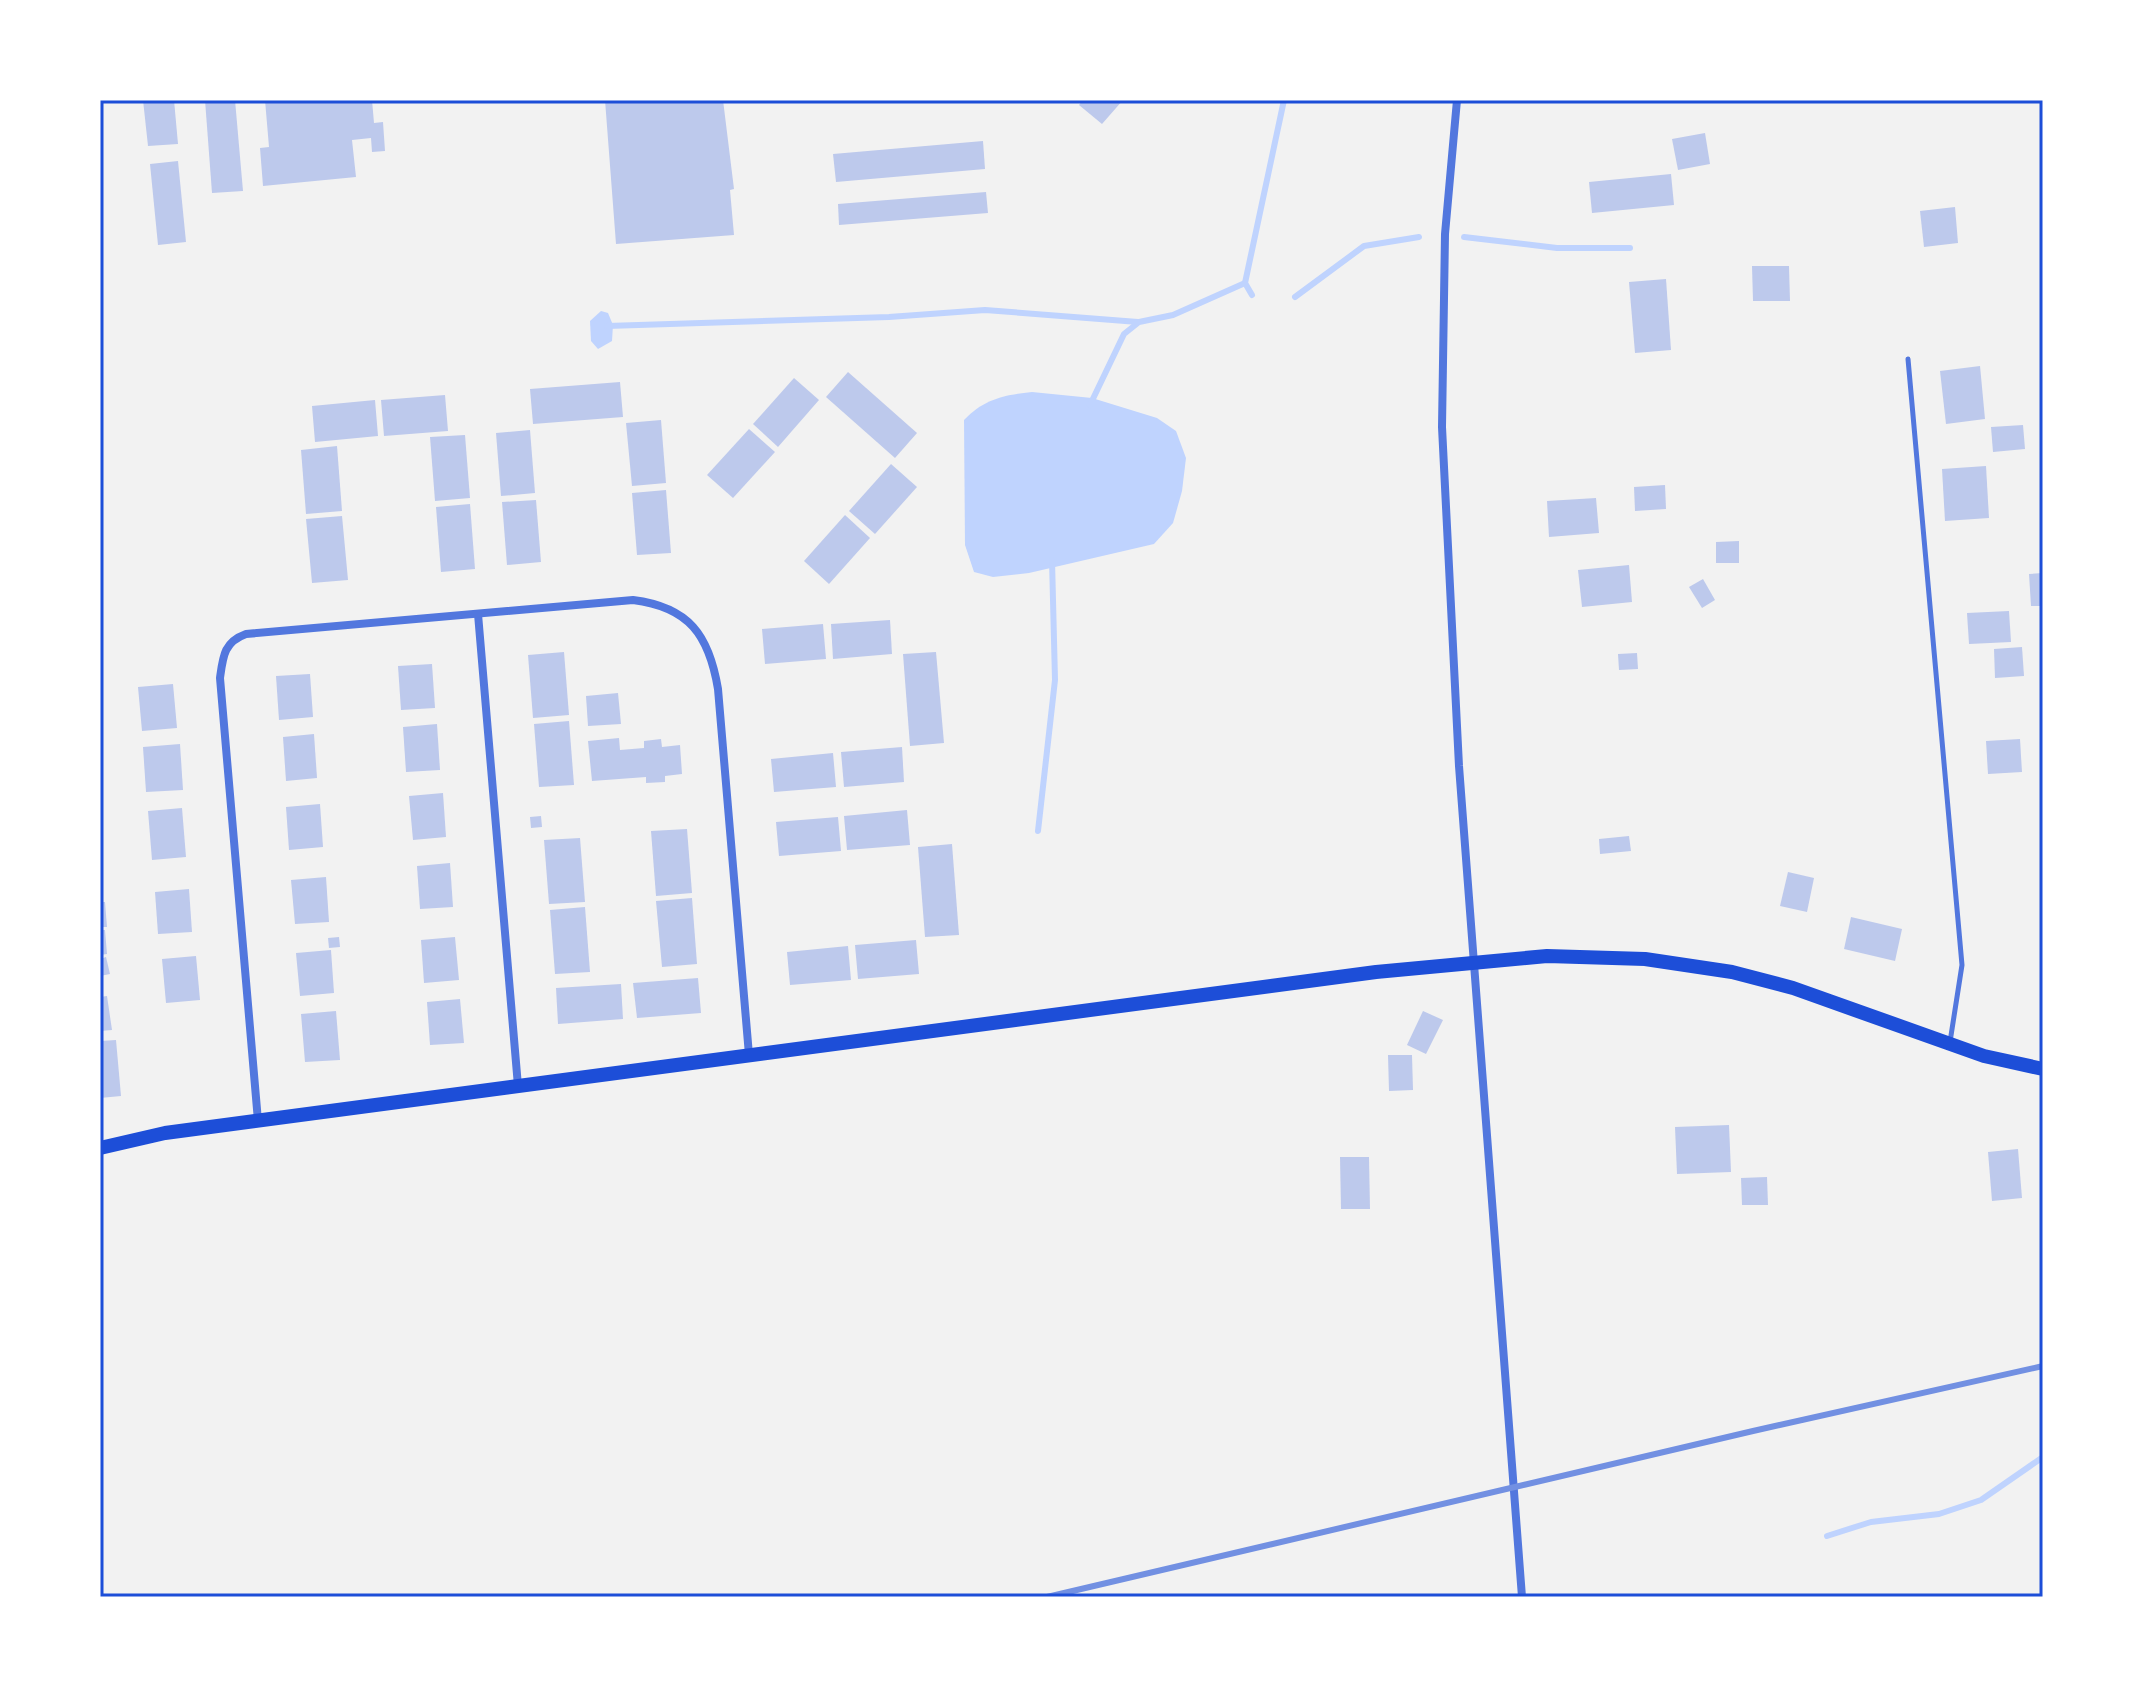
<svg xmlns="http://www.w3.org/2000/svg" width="2143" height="1697" font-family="'Fira Sans Condensed',sans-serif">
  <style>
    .water { fill: #bfd3fe }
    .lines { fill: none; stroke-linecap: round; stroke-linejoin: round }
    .stream { stroke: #bfd3fe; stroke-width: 6 }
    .building { fill: #bdc9ec }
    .service { stroke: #5277de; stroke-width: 5 }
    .minor { stroke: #5277de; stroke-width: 8 }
    .secondary { stroke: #1d4ed8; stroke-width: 14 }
    .rail { stroke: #7290e2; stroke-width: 6 }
    .neatline { fill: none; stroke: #1d4ed8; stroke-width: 3 }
  </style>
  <rect width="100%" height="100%" fill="#f2f2f2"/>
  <!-- water -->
  <g class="water">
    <path d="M 601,311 L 608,313 L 613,325 L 612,341 L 598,349 L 591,341 L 590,321 Z"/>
    <path d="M 1032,392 L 1092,398 L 1157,418 L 1176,431 L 1186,458 L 1182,491 L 1173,523 L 1154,544 L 1029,573 L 993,577 L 974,572 L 965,545 L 964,420 C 984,399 1004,395 1032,392 Z"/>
  </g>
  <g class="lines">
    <!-- stream -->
    <g class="stream">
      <path d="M 1464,237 L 1557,248 L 1630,248"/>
      <path d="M 1252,295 L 1245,283 L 1284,100"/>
      <path d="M 1295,297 L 1364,246 L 1419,237"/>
      <path d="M 607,326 L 889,317 L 985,310 L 1138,322"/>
      <path d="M 1090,405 L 1124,334 L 1139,322 L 1173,315 L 1245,283"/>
      <path d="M 1038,831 L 1055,680 L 1052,560"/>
      <path d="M 1827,1536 L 1871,1522 L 1939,1514 L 1981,1500 L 2043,1457"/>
    </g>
  </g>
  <!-- building -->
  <g class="building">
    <path d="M 143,100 L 174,100 L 178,144 L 148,146 Z"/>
    <path d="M 205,100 L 235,100 L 243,191 L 212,193 Z"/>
    <path d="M 265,100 L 372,100 L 374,123 L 383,122 L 385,151 L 372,152 L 371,138 L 352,140 L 356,177 L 263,186 L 260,148 L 269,147 Z"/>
    <path d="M 605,100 L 723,100 L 734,189 L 730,190 L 734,235 L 616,244 Z"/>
    <path d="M 1083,100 L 1123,100 L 1102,124 L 1079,105 Z"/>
    <path d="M 1705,133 L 1710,164 L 1678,170 L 1672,139 Z"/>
    <path d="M 983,141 L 985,169 L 836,182 L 833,154 Z"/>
    <path d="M 178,161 L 186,242 L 158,245 L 150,164 Z"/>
    <path d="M 1671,174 L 1674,205 L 1592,213 L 1589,182 Z"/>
    <path d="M 986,192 L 988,213 L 839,225 L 838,204 Z"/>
    <path d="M 1955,207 L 1958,243 L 1924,247 L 1920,211 Z"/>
    <path d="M 1752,266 L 1789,266 L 1790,301 L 1753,301 Z"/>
    <path d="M 1666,279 L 1671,350 L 1635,353 L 1629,282 Z"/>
    <path d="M 1980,366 L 1985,419 L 1946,424 L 1940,371 Z"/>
    <path d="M 848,372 L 917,433 L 895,458 L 826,397 Z"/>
    <path d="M 794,378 L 819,400 L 778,447 L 753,424 Z"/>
    <path d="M 620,382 L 623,417 L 533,424 L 530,389 Z"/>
    <path d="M 445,395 L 448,431 L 384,436 L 381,400 Z"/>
    <path d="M 375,400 L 378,436 L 315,442 L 312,406 Z"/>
    <path d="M 661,420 L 666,483 L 632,486 L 626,423 Z"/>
    <path d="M 2023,425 L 2025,449 L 1993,452 L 1991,427 Z"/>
    <path d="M 749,429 L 775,452 L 733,498 L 707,475 Z"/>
    <path d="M 530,430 L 535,493 L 501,496 L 496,433 Z"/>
    <path d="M 465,435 L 470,498 L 435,501 L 430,437 Z"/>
    <path d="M 337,446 L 342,511 L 306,514 L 301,450 Z"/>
    <path d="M 891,464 L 917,487 L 875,534 L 849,511 Z"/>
    <path d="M 1986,466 L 1989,518 L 1945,521 L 1942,469 Z"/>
    <path d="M 1665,485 L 1666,509 L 1635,511 L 1634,487 Z"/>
    <path d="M 666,490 L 671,553 L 637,555 L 632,493 Z"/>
    <path d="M 1596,498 L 1599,533 L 1549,537 L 1547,501 Z"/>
    <path d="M 536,500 L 541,562 L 507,565 L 502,502 Z"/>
    <path d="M 470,504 L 475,569 L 441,572 L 436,507 Z"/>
    <path d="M 845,515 L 870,538 L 829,584 L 804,561 Z"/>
    <path d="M 342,516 L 348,580 L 312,583 L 306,519 Z"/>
    <path d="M 1739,541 L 1739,563 L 1716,563 L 1716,542 Z"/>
    <path d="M 1629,565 L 1632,602 L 1582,607 L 1578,570 Z"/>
    <path d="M 2043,573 L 2043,606 L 2031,606 L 2029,574 Z"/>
    <path d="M 1703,579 L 1715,600 L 1702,608 L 1689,587 Z"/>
    <path d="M 2009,611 L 2011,642 L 1969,644 L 1967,613 Z"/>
    <path d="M 890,620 L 892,654 L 833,659 L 831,624 Z"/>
    <path d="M 823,624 L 826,659 L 765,664 L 762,629 Z"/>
    <path d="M 2022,647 L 2024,676 L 1995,678 L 1994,649 Z"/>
    <path d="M 564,652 L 569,715 L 533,718 L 528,655 Z"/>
    <path d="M 936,652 L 944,743 L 910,746 L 903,654 Z"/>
    <path d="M 1637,653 L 1638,669 L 1619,670 L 1618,654 Z"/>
    <path d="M 432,664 L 435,708 L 401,710 L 398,666 Z"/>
    <path d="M 310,674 L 313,717 L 279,720 L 276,676 Z"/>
    <path d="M 173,684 L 177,728 L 142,731 L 138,687 Z"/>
    <path d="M 618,693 L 621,724 L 588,726 L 586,696 Z"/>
    <path d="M 569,721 L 574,785 L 539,787 L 534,724 Z"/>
    <path d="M 437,724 L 440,770 L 406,772 L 403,727 Z"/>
    <path d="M 314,734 L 317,778 L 286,781 L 283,737 Z"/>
    <path d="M 619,738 L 620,750 L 644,748 L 644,741 L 661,739 L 662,747 L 680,745 L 682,774 L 665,776 L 665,782 L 646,783 L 646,777 L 592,781 L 588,741 Z"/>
    <path d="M 2020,739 L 2022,772 L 1988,774 L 1986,741 Z"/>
    <path d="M 180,744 L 183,790 L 146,792 L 143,747 Z"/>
    <path d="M 902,747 L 904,782 L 844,787 L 841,752 Z"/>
    <path d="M 833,753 L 836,787 L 774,792 L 771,759 Z"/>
    <path d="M 443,793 L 446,837 L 413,840 L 409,796 Z"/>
    <path d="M 320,804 L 323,847 L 289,850 L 286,807 Z"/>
    <path d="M 182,808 L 186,857 L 152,860 L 148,811 Z"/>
    <path d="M 907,810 L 910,845 L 847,850 L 844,816 Z"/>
    <path d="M 541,816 L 542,827 L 531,828 L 530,817 Z"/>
    <path d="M 838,817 L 841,851 L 779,856 L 776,822 Z"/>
    <path d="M 687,829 L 692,893 L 656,896 L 651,831 Z"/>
    <path d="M 1629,836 L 1631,851 L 1600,854 L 1599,839 Z"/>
    <path d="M 580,838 L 585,902 L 549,904 L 544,840 Z"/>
    <path d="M 952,844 L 959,935 L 925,937 L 918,847 Z"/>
    <path d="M 450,863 L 453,907 L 420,909 L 417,866 Z"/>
    <path d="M 1788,872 L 1814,878 L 1807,912 L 1780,906 Z"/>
    <path d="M 326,877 L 329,922 L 295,924 L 291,880 Z"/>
    <path d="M 189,889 L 192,932 L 158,934 L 155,892 Z"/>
    <path d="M 692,898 L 697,964 L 662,967 L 656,901 Z"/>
    <path d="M 100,902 L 105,902 L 107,927 L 100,927 Z"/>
    <path d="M 585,907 L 590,972 L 555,974 L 550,910 Z"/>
    <path d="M 1851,917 L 1902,929 L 1895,961 L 1844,949 Z"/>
    <path d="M 100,930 L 105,930 L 107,954 L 100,955 Z"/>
    <path d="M 339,937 L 340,947 L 329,948 L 328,938 Z"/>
    <path d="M 455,937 L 459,980 L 424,983 L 421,940 Z"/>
    <path d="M 916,940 L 919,974 L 858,979 L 855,945 Z"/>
    <path d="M 848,946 L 851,980 L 790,985 L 787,952 Z"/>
    <path d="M 331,950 L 334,993 L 300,996 L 296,953 Z"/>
    <path d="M 196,956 L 200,1000 L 166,1003 L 162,959 Z"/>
    <path d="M 106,957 L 110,974 L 100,976 L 100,959 Z"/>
    <path d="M 698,978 L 701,1013 L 637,1018 L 633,983 Z"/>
    <path d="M 621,984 L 623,1019 L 558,1024 L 556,988 Z"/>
    <path d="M 107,996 L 112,1030 L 100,1031 L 100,997 Z"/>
    <path d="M 460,999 L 464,1043 L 430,1045 L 427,1002 Z"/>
    <path d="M 336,1011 L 340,1060 L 305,1062 L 301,1014 Z"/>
    <path d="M 1423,1011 L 1443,1020 L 1426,1054 L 1407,1045 Z"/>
    <path d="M 116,1040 L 121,1096 L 100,1098 L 100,1041 Z"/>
    <path d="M 1388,1055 L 1412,1055 L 1413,1090 L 1389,1091 Z"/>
    <path d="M 1729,1125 L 1731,1172 L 1677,1174 L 1675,1127 Z"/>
    <path d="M 2018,1149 L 2022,1198 L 1992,1201 L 1988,1152 Z"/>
    <path d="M 1340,1157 L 1369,1157 L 1370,1209 L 1341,1209 Z"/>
    <path d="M 1767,1177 L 1768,1205 L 1742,1205 L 1741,1178 Z"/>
  </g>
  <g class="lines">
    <!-- service -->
    <path class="service" d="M 1908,359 L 1962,965 L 1950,1042"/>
    <!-- minor -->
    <g class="minor">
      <path d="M 1457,100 L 1445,234 L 1442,427 L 1459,766 L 1522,1597"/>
      <path d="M 478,614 L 518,1086"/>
      <path d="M 258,1121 L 220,678 C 223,656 224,642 246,634 L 633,600 C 689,607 709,635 718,689 L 749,1055"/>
    </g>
    <!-- secondary -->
    <path class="secondary" d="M 100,1148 L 165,1133 L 1376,972 L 1547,956 L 1645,959 L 1732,972 L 1793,988 L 1984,1056 L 2043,1069"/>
    <!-- rail -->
    <path class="rail" d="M 1047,1597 L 1753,1431 L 2043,1366"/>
  </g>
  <!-- border -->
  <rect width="2143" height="1697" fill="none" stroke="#ffffff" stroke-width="204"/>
  <rect x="102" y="102" width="1939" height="1493" class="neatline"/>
</svg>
